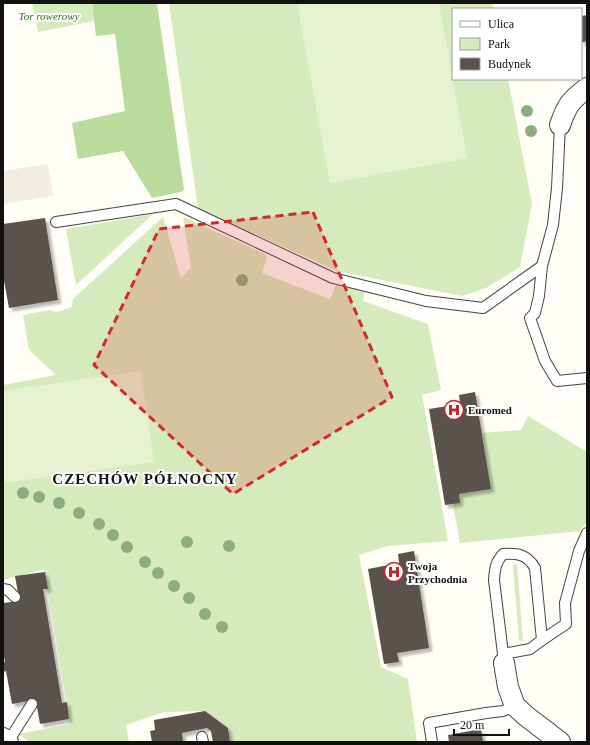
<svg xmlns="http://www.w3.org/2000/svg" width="590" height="745" font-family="'Times New Roman',serif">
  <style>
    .green { fill: #d5ebbd }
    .forest { fill: #b9dc9c }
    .pitch { fill: #e6f2cf }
    .plaza { fill: #f1ede2 }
    .building { fill: #5a524d; filter: url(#shadow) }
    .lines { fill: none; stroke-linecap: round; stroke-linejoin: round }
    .lane-casing { stroke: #444; stroke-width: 12 }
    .street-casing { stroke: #444; stroke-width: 22 }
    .lane { stroke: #fff; stroke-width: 10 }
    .street { stroke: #fff; stroke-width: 20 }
    .tree { fill: #8dad7f }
    .marked { fill: #d62828; fill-opacity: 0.2; stroke: #d62828; stroke-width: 3; stroke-dasharray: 8 5; stroke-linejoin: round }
    .labels { text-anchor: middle; stroke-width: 4; stroke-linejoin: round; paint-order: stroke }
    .park-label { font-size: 11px; font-style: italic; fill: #2f6b1f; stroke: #fff }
    .poi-label { font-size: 11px; font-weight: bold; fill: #111; stroke: #fff; text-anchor: start }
    .district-label { font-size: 15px; font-weight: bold; letter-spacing: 1px; fill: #111; stroke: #fff }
  </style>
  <defs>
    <filter id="shadow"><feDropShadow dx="3.5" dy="3.5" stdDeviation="1" flood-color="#0004"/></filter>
  </defs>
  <rect width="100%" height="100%" fill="#fffdf5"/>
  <!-- green -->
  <g class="green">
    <path d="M 32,3 L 92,3 L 94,21 L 38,32 Z"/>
    <path d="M 169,3 L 492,3 L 494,9 L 453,9 L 453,79 L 508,79 L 532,204 L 520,267 L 486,288 L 462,296 L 337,271 L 198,208 Z"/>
    <path d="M 153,214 L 76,285 L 66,229 Z"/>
    <path d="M 163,217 L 181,278 L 191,267 L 183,217 L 265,254 L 267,258 L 262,273 L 330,299 L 336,284 L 339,282 L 365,289 L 363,301 L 428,324 L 441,390 L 422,395 L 448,541 L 388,546 L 359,555 L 381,667 L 408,679 L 417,742 L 230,742 L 228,728 L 205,711 L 164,712 L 126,725 L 129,742 L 29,742 L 19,734 L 70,724 L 44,569 L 3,580 L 3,385 L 56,375 L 29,350 L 23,315 L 49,310 L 56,312 L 72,307 L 73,299 Z"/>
    <path d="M 528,416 L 587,452 L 587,521 L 580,531 L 460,543 L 453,504 L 459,494 L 491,488 L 482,433 L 521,430 Z"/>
    <path d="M 517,564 L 523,641 L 519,641 L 513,565 Z"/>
  </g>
  <!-- forest -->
  <path class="forest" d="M 92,3 L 157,3 L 184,190 L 181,192 L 152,198 L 123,151 L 78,159 L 72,123 L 125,111 L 115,34 L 96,36 Z"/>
  <!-- pitch -->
  <g class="pitch">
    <path d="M 297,3 L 439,3 L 467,158 L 330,183 Z"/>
    <path d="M 141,371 L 154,462 L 3,483 L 3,391 Z"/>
  </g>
  <!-- plaza -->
  <path class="plaza" d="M 48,164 L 53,196 L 3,204 L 3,171 Z"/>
  <!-- building -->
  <g class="building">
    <path d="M 587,15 L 587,33 L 586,34 L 587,41 L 581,43 L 581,16 Z"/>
    <path d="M 45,218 L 58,300 L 9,308 L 3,275 L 3,224 Z"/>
    <path d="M 475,392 L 491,489 L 459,494 L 460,503 L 445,505 L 429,409 L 460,404 L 459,395 Z"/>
    <path d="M 414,551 L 429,648 L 397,653 L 399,662 L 384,664 L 368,569 L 399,563 L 398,554 Z"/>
    <path d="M 45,572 L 48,589 L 43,589 L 62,703 L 67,702 L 69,719 L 40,724 L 37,707 L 28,701 L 12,704 L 6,671 L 3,672 L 3,663 L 5,662 L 3,652 L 3,603 L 11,602 L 18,593 L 15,576 Z"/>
    <path d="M 205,711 L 228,728 L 230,742 L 213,742 L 211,731 L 207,728 L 182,733 L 183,742 L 152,742 L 150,731 L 155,730 L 154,720 Z"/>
    <path d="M 481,729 L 483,742 L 449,742 L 448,735 Z"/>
  </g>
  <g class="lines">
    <defs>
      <g id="lane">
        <path d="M 560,125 L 557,188 L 553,225 L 542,266 L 539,296 L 535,313 L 530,318 L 545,361 L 557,381 L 587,378"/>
        <path d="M 56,222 L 176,204 L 333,278 L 426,301 L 483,308 L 542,266"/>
        <path d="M 3,589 L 8,590 L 15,597"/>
        <path d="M 542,640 L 566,624 L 565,603 L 579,551 L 587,533"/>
        <path d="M 503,654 L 494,580 C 495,569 495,563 503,554 C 517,553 527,554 535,568 L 542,640 L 530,649 L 503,654 L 504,663"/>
        <path d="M 202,737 L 203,742"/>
        <path d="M 4,739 L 13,734 L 32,704"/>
        <path d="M 432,742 L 429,723 L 486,713 L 503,711 L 515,706"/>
      </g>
      <g id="street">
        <path d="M 560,125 C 567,105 570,101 587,88"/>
        <path d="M 504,663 L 508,687 L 515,706 L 526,716 L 560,742"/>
        <path d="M 3,738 L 8,742"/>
      </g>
    </defs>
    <!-- lane casing -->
    <use href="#lane" class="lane-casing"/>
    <!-- street casing -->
    <use href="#street" class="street-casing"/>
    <!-- lane -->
    <use href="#lane" class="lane"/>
    <!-- street -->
    <use href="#street" class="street"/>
  </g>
  <!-- trees -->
  <g class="tree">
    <circle cx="527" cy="111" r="6"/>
    <circle cx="531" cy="131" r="6"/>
    <circle cx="242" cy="280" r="6"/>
    <circle cx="23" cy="493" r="6"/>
    <circle cx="39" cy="497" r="6"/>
    <circle cx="59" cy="503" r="6"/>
    <circle cx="79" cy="513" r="6"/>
    <circle cx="99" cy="524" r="6"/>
    <circle cx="113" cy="535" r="6"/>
    <circle cx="187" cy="542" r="6"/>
    <circle cx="229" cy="546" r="6"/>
    <circle cx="127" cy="547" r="6"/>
    <circle cx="145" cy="562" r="6"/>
    <circle cx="158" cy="573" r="6"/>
    <circle cx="174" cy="586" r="6"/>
    <circle cx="189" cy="598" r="6"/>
    <circle cx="205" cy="614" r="6"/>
    <circle cx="222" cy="627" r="6"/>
  </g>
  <!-- marked area -->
  <path class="marked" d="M 313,212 L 392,397 L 233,494 L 94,365 L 159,229 Z"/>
  <!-- icons -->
  <defs>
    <symbol id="hospital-ring" viewBox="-11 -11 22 22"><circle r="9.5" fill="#fff" stroke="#c4262e" stroke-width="1.5"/><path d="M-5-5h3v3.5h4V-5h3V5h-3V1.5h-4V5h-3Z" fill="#c4262e"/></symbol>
  </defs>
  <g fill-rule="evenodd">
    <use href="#hospital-ring" x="443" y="399" width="22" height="22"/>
    <use href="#hospital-ring" x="383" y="561" width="22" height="22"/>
  </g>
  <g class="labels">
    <!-- park labels -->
    <g class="park-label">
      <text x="49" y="20">Tor rowerowy</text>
    </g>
    <!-- poi labels -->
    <g class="poi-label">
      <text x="468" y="414">Euromed</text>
      <text x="408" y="570">Twoja<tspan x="408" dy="13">Przychodnia</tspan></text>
    </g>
    <!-- district labels -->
    <g class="district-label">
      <text x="145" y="484">CZECHÓW PÓŁNOCNY</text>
    </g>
  </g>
  <!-- border -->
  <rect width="590" height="745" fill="none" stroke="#111111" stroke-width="8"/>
  <!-- legend -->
  <rect x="452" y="8" width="130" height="72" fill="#ffffff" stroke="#a0a0a0"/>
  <rect x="460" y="21" width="20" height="6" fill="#ffffff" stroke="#a0a0a0"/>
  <text x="488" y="28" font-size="12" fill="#111111">Ulica</text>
  <rect x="460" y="38" width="20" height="12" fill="#d5ebbd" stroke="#a0a0a0"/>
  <text x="488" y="48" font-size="12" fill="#111111">Park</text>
  <rect x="460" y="58" width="20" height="12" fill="#5a524d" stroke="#a0a0a0"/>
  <text x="488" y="68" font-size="12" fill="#111111">Budynek</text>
  <!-- scale -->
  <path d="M454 729v6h55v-6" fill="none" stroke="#111111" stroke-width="2"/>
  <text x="460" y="729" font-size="12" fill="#111111" stroke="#ffffff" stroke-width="3" paint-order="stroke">20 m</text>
</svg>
